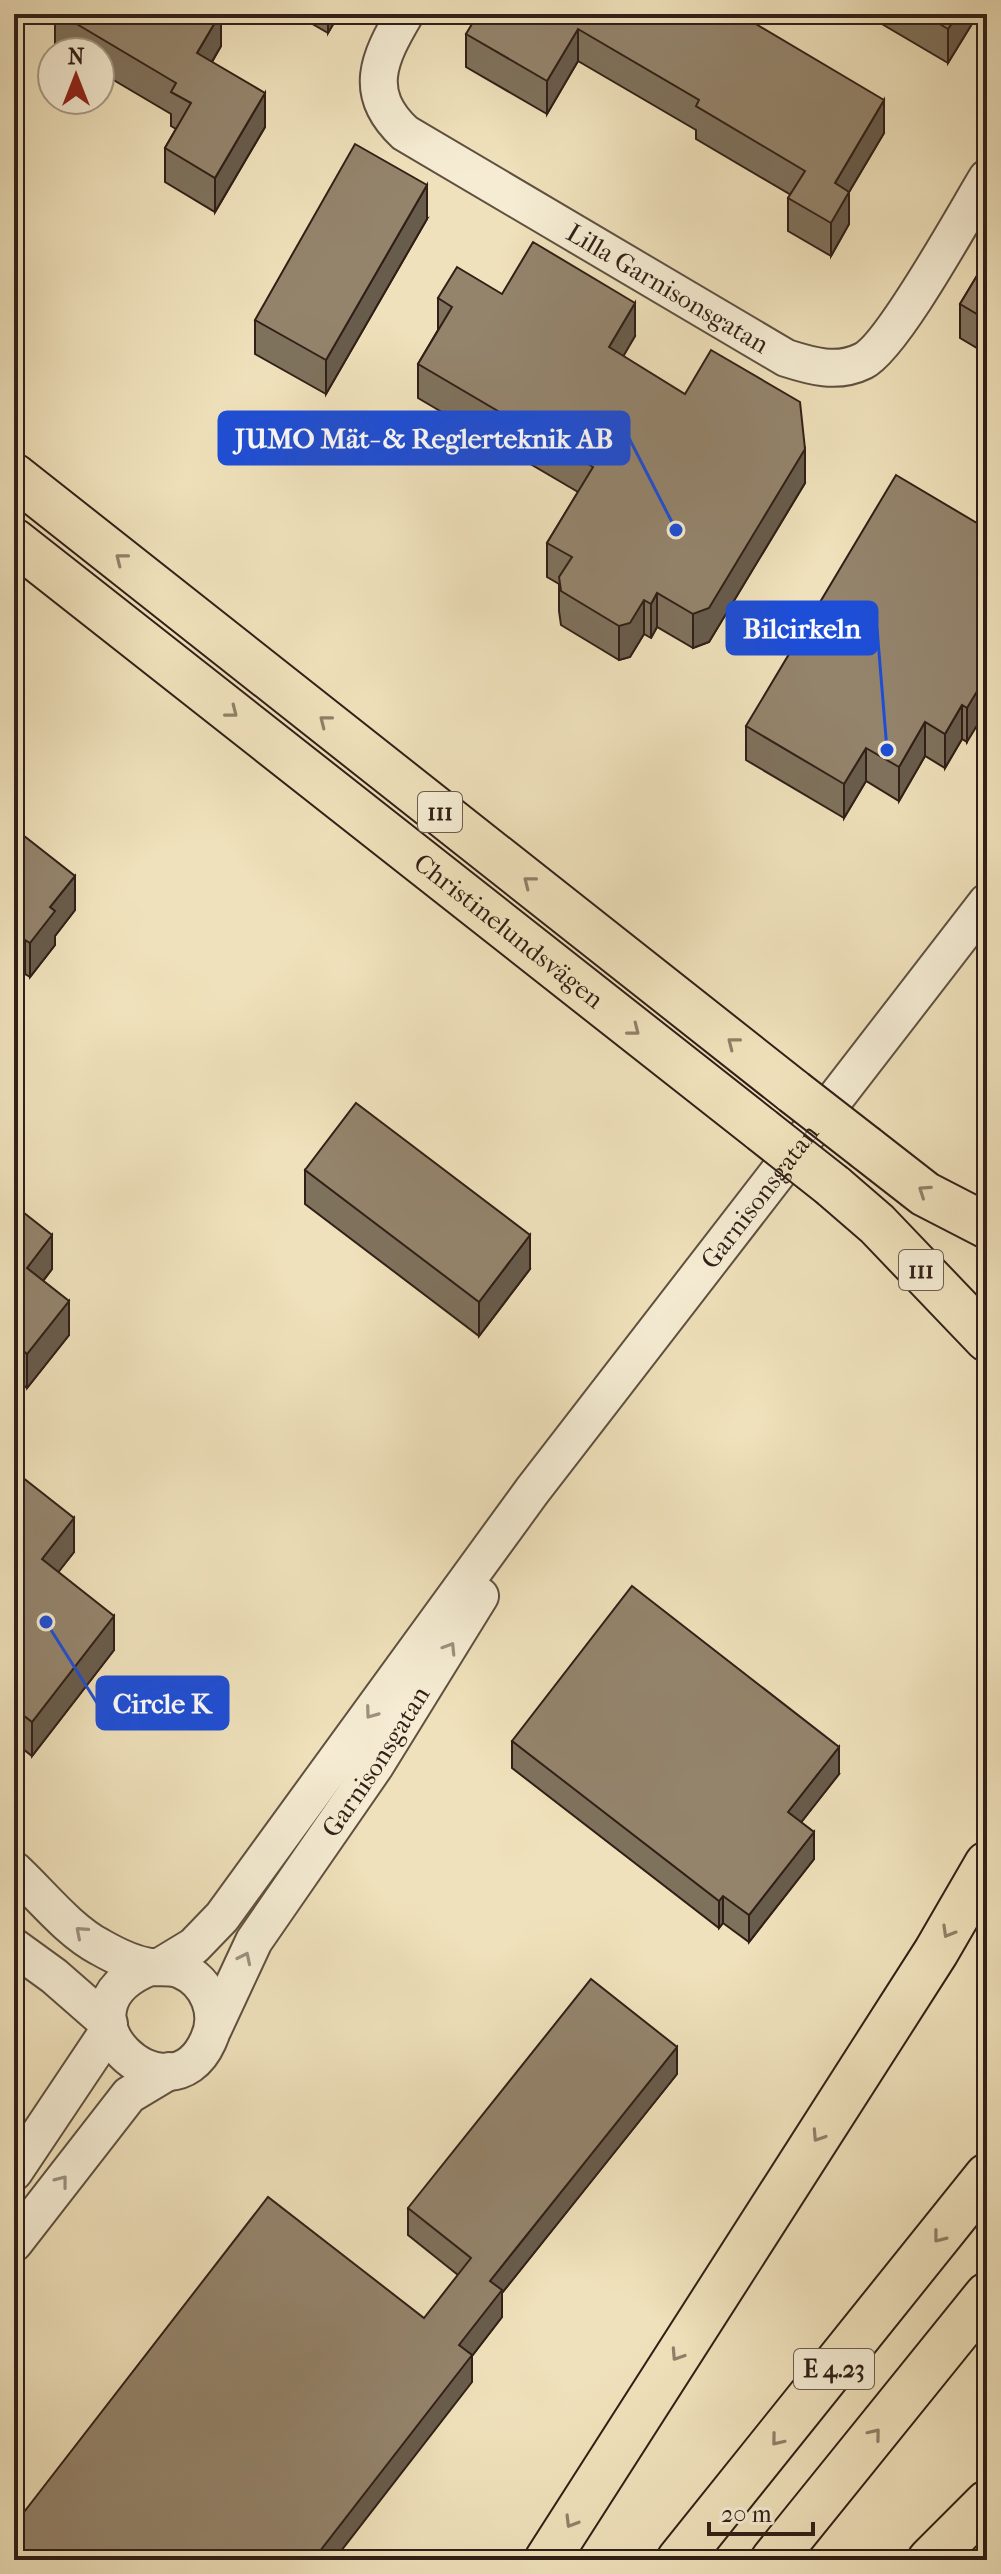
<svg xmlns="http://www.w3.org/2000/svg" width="1001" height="2574" font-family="'IM FELL French Canon',serif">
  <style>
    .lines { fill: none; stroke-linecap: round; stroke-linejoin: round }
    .minor-casing { stroke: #605040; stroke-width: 40 }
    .major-casing { stroke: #311f17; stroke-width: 48 }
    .highway-casing { stroke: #311f17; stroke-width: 48 }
    .minor { stroke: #f5ecd3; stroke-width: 36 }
    .major { stroke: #efe1bb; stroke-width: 44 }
    .highway { stroke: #efe1bb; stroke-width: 44 }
    .major-bridge-casing { stroke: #311f17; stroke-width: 48; stroke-linecap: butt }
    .major-bridge { stroke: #efe1bb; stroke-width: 44 }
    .wall { fill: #7f725d; stroke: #311f17; stroke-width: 2 }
    .shaded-wall { fill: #685c4c; stroke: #311f17; stroke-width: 2 }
    .building { fill: #94846c; stroke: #311f17; stroke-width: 2 }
    .oneway { stroke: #908069 }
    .oneway2 { stroke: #9d907e }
    .labels { text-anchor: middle; stroke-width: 7; stroke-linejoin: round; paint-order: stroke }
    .shield { fill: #f5ecd3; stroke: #6c5c4f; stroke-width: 2 }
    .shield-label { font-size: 24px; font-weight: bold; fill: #311f17 }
    .street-label { font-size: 26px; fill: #311f17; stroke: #f5ecd3 }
    .leader { fill: none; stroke: #1d4ed8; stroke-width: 3 }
    .callout-dot { fill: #1d4ed8; stroke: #f5ecd3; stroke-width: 3 }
    .callout { fill: #1d4ed8; stroke: #1d4ed8; stroke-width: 3 }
    .callout-label { font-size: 28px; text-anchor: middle; font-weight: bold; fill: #fff }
  </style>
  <rect width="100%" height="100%" fill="#efe1bb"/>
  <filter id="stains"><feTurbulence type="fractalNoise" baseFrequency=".0025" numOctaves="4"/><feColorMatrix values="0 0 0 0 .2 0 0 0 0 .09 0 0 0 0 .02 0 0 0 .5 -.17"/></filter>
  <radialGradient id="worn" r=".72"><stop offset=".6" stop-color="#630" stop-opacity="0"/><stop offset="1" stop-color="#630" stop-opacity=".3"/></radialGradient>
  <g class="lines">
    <defs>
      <g id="minor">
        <path id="s1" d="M 405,14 C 379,58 362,93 405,133 L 786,358 C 811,366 837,374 863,361 C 893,346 965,214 987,178"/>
        <path d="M 14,1870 C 41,1895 68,1930 100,1947 C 114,1955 135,1965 151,1967 C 162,1968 171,1966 181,1970 C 209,1982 221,2015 208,2041 C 169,2128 42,2010 150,1967"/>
        <path d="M 14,1947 L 54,1976 L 109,2024"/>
        <path id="s2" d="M 161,1966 L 194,1946 L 222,1917 L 532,1491 L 987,902"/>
        <path id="s3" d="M 213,2029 L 254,1941 L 375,1766 L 480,1596"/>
        <path d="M 14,2172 L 109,2030"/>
        <path d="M 14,2243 L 129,2095 L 169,2071"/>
      </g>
      <g id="major">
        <path d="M 14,476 L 794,1092"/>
        <path id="s4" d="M 14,541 L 762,1130"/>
        <path d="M 866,1148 L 925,1194 L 987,1226"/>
        <path d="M 833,1186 L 877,1224 L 987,1339"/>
      </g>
      <g id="highway">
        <path d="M 547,2560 L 936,1952 L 987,1864"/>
        <path d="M 679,2560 L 987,2176"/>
        <path d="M 773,2560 L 987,2295"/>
        <path d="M 930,2560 L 987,2503"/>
      </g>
    </defs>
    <!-- minor casing -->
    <use href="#minor" class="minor-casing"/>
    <!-- major casing -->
    <use href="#major" class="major-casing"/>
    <!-- highway casing -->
    <use href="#highway" class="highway-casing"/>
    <!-- minor -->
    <use href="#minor" class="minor"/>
    <!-- major -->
    <use href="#major" class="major"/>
    <!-- highway -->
    <use href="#highway" class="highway"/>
    <defs>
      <g id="major-bridge">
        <path d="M 794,1092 L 866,1148"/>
        <path d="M 762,1130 L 833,1186"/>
      </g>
    </defs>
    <!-- major-bridge casing -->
    <use href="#major-bridge" class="major-bridge-casing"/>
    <!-- major-bridge -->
    <use href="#major-bridge" class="major-bridge"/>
  </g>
  <!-- wall -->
  <g class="wall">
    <path d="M 55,14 L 221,14 L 221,46 L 212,62 L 265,127 L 215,212 L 165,182 L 165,148 L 176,129 L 171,126 L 171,114 L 100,72 L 100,52 L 67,52 L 55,45 Z"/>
    <path d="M 295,14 L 339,14 L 328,33 Z"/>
    <path d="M 739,14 L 884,133 L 849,192 L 849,224 L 831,256 L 788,231 L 788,198 L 791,195 L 696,139 L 696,130 L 578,61 L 547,114 L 466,67 L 466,34 Z"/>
    <path d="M 865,14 L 978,14 L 948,63 Z"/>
    <path d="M 427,219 L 326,394 L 255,354 L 255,320 Z"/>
    <path d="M 987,259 L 987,354 L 960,338 L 960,304 Z"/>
    <path d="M 502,294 L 635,336 L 623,356 L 805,483 L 709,642 L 693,648 L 657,627 L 651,638 L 644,634 L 630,657 L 619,660 L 561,625 L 559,611 L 559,584 L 547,577 L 547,543 L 578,492 L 418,398 L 418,364 L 438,330 L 438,298 Z"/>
    <path d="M 987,529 L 967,742 L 962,739 L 945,768 L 925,756 L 899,801 L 866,781 L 844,818 L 746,760 L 746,726 Z"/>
    <path d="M 14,828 L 75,910 L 55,936 L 55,945 L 30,977 L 25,974 L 14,988 Z"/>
    <path d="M 305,1170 L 530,1269 L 479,1336 L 305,1204 Z"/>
    <path d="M 14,1205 L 52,1269 L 43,1281 L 69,1335 L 27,1388 L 14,1377 Z"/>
    <path d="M 14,1488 L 74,1552 L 58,1572 L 114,1650 L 32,1756 L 14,1742 Z"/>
    <path d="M 512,1741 L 839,1774 L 801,1822 L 814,1859 L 749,1942 L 723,1923 L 719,1928 L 512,1768 Z"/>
    <path d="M 677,2074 L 502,2293 L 502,2317 L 472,2356 L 472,2382 L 458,2275 L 408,2235 L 408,2208 Z"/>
  </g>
  <!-- shaded-wall -->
  <g class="shaded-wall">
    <path d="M 220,14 L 221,14 L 221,46 L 197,87 L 197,53 Z"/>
    <path d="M 328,14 L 339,14 L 328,33 Z"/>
    <path d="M 958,14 L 978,14 L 948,63 L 948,29 Z"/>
    <path d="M 578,29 L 578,61 L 547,114 L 547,81 Z"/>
    <path d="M 265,93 L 265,127 L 215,212 L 215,178 Z"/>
    <path d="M 884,100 L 884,133 L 849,192 L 849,224 L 831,256 L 831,223 L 835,183 Z"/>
    <path d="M 427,185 L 427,219 L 326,394 L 326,360 Z"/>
    <path d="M 635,303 L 635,336 L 609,381 L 609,347 Z"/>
    <path d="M 805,449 L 805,483 L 709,642 L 693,648 L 693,614 Z"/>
    <path d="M 657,593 L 657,627 L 651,638 L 651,604 Z"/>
    <path d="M 644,600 L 644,634 L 630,657 L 619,660 L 619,626 Z"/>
    <path d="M 987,664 L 987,709 L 967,742 L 967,708 Z"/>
    <path d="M 962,705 L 962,739 L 945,768 L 945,734 Z"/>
    <path d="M 925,722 L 925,756 L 899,801 L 899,767 Z"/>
    <path d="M 866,748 L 866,781 L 844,818 L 844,784 Z"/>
    <path d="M 75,876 L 75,910 L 55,936 L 55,945 L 30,977 L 30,943 L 50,907 Z"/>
    <path d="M 25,940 L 25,974 L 14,988 L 14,954 Z"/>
    <path d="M 52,1235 L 52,1269 L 27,1302 L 27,1268 Z"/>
    <path d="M 530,1235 L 530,1269 L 479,1336 L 479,1302 Z"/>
    <path d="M 69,1301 L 69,1335 L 27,1388 L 27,1354 Z"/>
    <path d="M 74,1518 L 74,1552 L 42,1593 L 42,1559 Z"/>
    <path d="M 114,1616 L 114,1650 L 32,1756 L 32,1722 Z"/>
    <path d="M 839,1747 L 839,1774 L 788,1839 L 788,1812 Z"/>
    <path d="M 814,1832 L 814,1859 L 749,1942 L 749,1915 Z"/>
    <path d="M 723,1896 L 723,1923 L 719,1928 L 719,1901 Z"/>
    <path d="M 677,2047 L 677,2074 L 502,2293 L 502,2317 L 472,2356 L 472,2382 L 334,2560 L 313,2560 L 459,2345 L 490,2281 Z"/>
  </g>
  <!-- building -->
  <g class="building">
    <path d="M 60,14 L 220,14 L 197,53 L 265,93 L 215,178 L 165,148 L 191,103 L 171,92 L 176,83 Z"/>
    <path d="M 478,14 L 739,14 L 884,100 L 835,183 L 849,192 L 831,223 L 788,198 L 805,171 L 696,106 L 699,100 L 578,29 L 547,81 L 466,34 Z"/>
    <path d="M 923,14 L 958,14 L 948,29 Z"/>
    <path d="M 355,144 L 427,185 L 326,360 L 255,320 Z"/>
    <path d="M 533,242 L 635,303 L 609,347 L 685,394 L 711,350 L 800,402 L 805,449 L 709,608 L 693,614 L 657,593 L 651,604 L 644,600 L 630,623 L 619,626 L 561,591 L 559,577 L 572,557 L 547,543 L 593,467 L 418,364 L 452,307 L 438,298 L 457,267 L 502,294 Z"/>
    <path d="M 987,259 L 987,320 L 960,304 Z"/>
    <path d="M 896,475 L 987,529 L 987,664 L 986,666 L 987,667 L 987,675 L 967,708 L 962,705 L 945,734 L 925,722 L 899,767 L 866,748 L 844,784 L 746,726 Z"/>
    <path d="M 14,828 L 75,876 L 50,907 L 55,911 L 30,943 L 25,940 L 14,954 Z"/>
    <path d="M 356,1103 L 530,1235 L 479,1302 L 305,1170 Z"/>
    <path d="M 14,1205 L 52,1235 L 27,1268 L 69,1301 L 27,1354 L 14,1343 Z"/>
    <path d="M 22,1477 L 74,1518 L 42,1559 L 114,1616 L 32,1722 L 14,1708 L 14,1488 Z"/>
    <path d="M 632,1586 L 839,1747 L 788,1812 L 814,1832 L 749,1915 L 723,1896 L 719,1901 L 512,1741 Z"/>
    <path d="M 591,1979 L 677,2047 L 490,2281 L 502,2290 L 459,2345 L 472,2355 L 313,2560 L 14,2560 L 14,2525 L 268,2197 L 424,2318 L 471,2258 L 408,2208 Z"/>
  </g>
  <!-- one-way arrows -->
  <defs><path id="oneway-chevron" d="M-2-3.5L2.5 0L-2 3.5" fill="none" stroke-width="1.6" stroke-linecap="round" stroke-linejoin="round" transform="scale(2)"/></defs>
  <g class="oneway">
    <use href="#oneway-chevron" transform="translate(121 559) rotate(-142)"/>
    <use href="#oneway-chevron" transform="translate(232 712) rotate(38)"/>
    <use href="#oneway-chevron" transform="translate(325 721) rotate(-142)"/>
    <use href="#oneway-chevron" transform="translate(529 882) rotate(-142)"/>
    <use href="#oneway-chevron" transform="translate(634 1030) rotate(38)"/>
    <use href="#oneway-chevron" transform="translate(733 1043) rotate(-142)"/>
    <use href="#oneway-chevron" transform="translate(924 1191) rotate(-146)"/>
    <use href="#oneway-chevron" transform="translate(948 1932) rotate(120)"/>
    <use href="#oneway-chevron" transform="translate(818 2136) rotate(123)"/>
    <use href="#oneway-chevron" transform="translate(939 2237) rotate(128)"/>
    <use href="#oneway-chevron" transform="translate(677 2355) rotate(123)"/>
    <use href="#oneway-chevron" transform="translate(875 2434) rotate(-51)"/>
    <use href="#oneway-chevron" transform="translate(777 2440) rotate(129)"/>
    <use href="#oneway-chevron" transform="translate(571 2522) rotate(121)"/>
  </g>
  <g class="oneway2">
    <use href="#oneway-chevron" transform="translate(450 1648) rotate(-58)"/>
    <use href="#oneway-chevron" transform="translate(371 1713) rotate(126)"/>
    <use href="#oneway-chevron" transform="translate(81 1932) rotate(-139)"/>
    <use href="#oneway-chevron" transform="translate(245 1958) rotate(-64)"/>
    <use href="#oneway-chevron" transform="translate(62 2181) rotate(-52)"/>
  </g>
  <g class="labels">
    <!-- shield labels -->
    <g class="shield">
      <rect x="418" y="792" width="44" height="40" rx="6"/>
      <rect x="899" y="1250" width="44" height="40" rx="6"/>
      <rect x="794" y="2349" width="80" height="40" rx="6"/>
    </g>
    <g class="shield-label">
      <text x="440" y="820">111</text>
      <text x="921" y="1278">111</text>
      <text x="834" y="2377">E 4.23</text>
    </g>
    <!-- street labels -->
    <g class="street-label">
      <text dy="9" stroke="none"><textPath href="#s1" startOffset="438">Lilla Garnisonsgatan</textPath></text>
      <text dy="9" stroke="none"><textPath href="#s4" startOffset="630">Christinelundsvägen</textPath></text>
      <text dy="9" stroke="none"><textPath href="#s2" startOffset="978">Garnisonsgatan</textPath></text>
      <text dy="9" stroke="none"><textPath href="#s3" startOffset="314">Garnisonsgatan</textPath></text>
    </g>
  </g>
  <!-- callouts -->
  <path class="leader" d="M676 530L629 438M887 750L877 628M46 1622L97 1703"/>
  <g class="callout-dot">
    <circle cx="676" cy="530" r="8"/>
    <circle cx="887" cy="750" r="8"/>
    <circle cx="46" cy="1622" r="8"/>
  </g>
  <g class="callout">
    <rect x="219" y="412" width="410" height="52" rx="8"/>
    <rect x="727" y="602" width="150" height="52" rx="8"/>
    <rect x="97" y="1677" width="131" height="52" rx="8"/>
  </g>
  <g class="callout-label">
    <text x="424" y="448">JUMO Mät- &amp; Reglerteknik AB</text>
    <text x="802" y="638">Bilcirkeln</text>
    <text x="162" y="1713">Circle K</text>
  </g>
  <!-- margin -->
  <rect width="1001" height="2574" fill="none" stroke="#efe1bb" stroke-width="48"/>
  <rect x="16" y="16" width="969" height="2542" fill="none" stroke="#311f17" stroke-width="4"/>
  <rect x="24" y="24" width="953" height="2526" fill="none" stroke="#311f17" stroke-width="2"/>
  <!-- north arrow -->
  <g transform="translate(76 76)"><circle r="38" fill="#f5ecd3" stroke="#a79a88" stroke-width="2"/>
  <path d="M0-6L14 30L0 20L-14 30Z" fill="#8f2418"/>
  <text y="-12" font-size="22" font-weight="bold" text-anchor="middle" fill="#311f17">N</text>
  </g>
  <!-- scale -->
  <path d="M709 2522v12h104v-12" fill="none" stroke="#311f17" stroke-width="4"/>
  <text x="721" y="2522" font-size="24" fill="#311f17" stroke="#f5ecd3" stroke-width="6" paint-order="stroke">20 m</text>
  <rect width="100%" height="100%" filter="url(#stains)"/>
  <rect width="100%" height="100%" fill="url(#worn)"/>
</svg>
